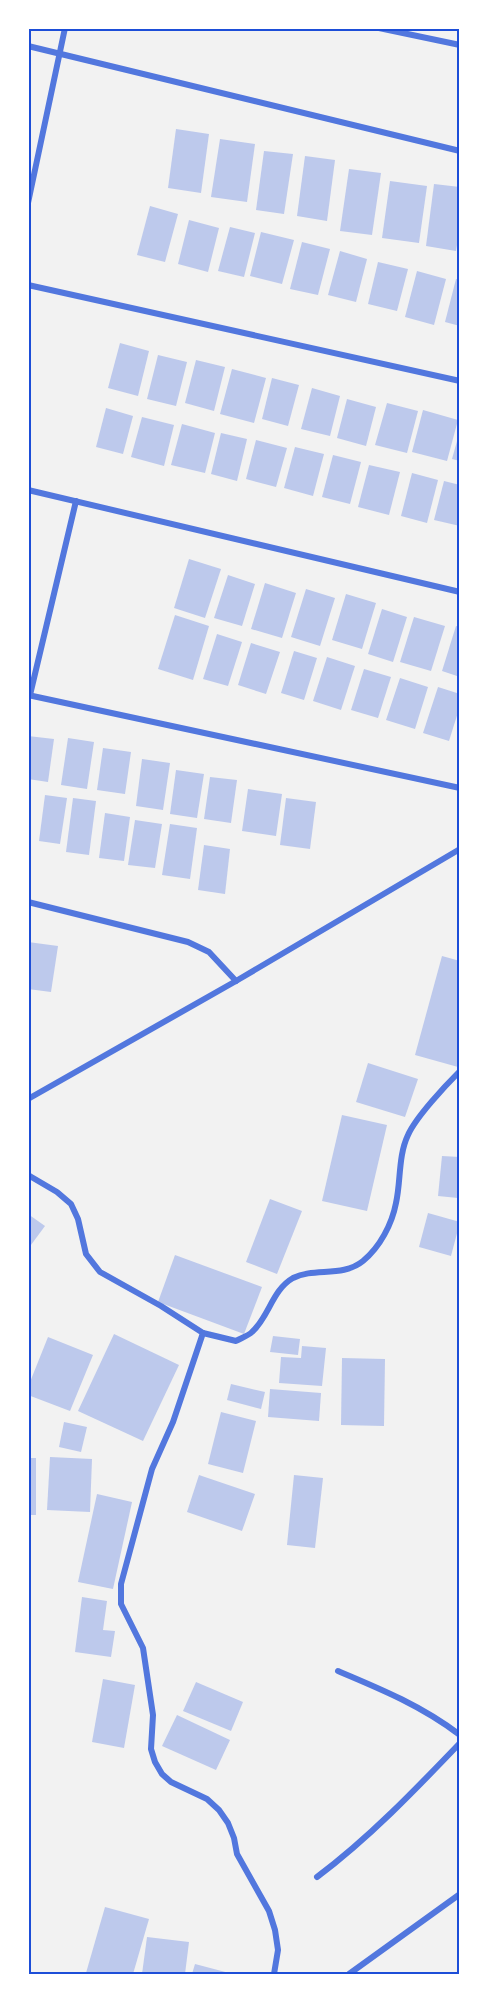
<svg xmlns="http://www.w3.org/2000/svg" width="488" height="2003" font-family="Overpass,sans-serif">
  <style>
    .building { fill: #bdc9ec }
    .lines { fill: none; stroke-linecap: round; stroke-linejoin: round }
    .minor { stroke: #5277de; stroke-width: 6 }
    .neatline { fill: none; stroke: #1d4ed8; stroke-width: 2 }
  </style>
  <rect width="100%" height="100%" fill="#f2f2f2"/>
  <!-- building -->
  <g class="building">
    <path d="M 176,129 L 209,134 L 201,193 L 168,188 Z"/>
    <path d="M 220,139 L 255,144 L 247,202 L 211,197 Z"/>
    <path d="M 264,151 L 293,154 L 284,214 L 256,210 Z"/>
    <path d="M 305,156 L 335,160 L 327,221 L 297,216 Z"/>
    <path d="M 349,169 L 381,173 L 372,235 L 340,231 Z"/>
    <path d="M 390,181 L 427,186 L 419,243 L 382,238 Z"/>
    <path d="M 434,184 L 460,187 L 460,227 L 456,251 L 426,246 Z"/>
    <path d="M 150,206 L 178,214 L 165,262 L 137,255 Z"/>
    <path d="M 189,220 L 219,228 L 208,272 L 178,264 Z"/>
    <path d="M 230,227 L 255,233 L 244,277 L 218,271 Z"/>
    <path d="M 261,232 L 294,240 L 282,284 L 250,276 Z"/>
    <path d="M 302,242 L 330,249 L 318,295 L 290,289 Z"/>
    <path d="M 340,251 L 367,259 L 356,302 L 328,295 Z"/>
    <path d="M 378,262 L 408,269 L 397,311 L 368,304 Z"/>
    <path d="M 417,271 L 446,279 L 434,325 L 405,317 Z"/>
    <path d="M 456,279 L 460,280 L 460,326 L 445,322 Z"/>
    <path d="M 120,343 L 149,351 L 138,396 L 108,388 Z"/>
    <path d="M 158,355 L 187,362 L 176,406 L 147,399 Z"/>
    <path d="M 196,360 L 225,367 L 214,411 L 185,403 Z"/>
    <path d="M 232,369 L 266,378 L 254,423 L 220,414 Z"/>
    <path d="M 272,378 L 299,385 L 288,426 L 262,419 Z"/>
    <path d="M 312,388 L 340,396 L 330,436 L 301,429 Z"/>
    <path d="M 347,399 L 376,407 L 366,446 L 337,438 Z"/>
    <path d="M 387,403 L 418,411 L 407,453 L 375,445 Z"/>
    <path d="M 106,408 L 133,416 L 123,454 L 96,447 Z"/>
    <path d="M 423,410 L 458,420 L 447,461 L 412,452 Z"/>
    <path d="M 142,417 L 174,425 L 164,466 L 131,457 Z"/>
    <path d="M 182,424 L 215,433 L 205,473 L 171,465 Z"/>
    <path d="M 221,433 L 247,439 L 237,481 L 211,474 Z"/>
    <path d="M 459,434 L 460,434 L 460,461 L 452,459 Z"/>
    <path d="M 256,440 L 287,448 L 276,487 L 246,479 Z"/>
    <path d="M 295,447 L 324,454 L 313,496 L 284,488 Z"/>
    <path d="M 333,455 L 361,462 L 350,504 L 322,497 Z"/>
    <path d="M 369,465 L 400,472 L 389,515 L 358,507 Z"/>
    <path d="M 412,473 L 438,480 L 427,523 L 401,516 Z"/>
    <path d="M 444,481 L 460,485 L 460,526 L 434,520 Z"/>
    <path d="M 189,559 L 221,569 L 205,618 L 174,608 Z"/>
    <path d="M 228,575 L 255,584 L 242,626 L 214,618 Z"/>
    <path d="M 265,583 L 296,593 L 282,638 L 251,629 Z"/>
    <path d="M 306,589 L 335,598 L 320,646 L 291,637 Z"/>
    <path d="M 346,594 L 376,603 L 362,649 L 332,640 Z"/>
    <path d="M 382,609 L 407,617 L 393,662 L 368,654 Z"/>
    <path d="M 175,615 L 209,626 L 193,680 L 158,669 Z"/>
    <path d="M 414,617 L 445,626 L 431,671 L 400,662 Z"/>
    <path d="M 456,626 L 460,627 L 460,677 L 442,671 Z"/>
    <path d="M 217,634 L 242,642 L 228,686 L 203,679 Z"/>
    <path d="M 251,643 L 280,652 L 266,694 L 238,685 Z"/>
    <path d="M 294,651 L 317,658 L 304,700 L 281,693 Z"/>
    <path d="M 327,657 L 355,666 L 341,710 L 313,701 Z"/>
    <path d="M 364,669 L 391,677 L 378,718 L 351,710 Z"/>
    <path d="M 400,678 L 428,687 L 415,729 L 386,720 Z"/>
    <path d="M 438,687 L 460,694 L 460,706 L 449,741 L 423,733 Z"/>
    <path d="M 28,736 L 54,739 L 48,782 L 28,779 Z"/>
    <path d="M 68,738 L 94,742 L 87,789 L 61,785 Z"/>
    <path d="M 103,748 L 131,752 L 125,794 L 97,790 Z"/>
    <path d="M 142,759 L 170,763 L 163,810 L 136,806 Z"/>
    <path d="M 176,770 L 204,774 L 197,818 L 170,814 Z"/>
    <path d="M 210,777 L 237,780 L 231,823 L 204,819 Z"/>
    <path d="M 248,789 L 282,794 L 276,836 L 242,831 Z"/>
    <path d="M 45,795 L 67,798 L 60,844 L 39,841 Z"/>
    <path d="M 73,798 L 96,801 L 89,855 L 66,852 Z"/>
    <path d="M 286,798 L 316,802 L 310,849 L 280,845 Z"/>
    <path d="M 105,813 L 130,817 L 124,861 L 99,858 Z"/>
    <path d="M 135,820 L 162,824 L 155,868 L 128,865 Z"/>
    <path d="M 170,824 L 197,828 L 190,879 L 162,875 Z"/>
    <path d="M 204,845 L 230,849 L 225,894 L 198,890 Z"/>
    <path d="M 28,942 L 58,946 L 51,992 L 28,989 Z"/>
    <path d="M 442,956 L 460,961 L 458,1067 L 415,1055 Z"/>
    <path d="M 368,1063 L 418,1079 L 405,1117 L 356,1102 Z"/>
    <path d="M 342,1115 L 387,1125 L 367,1211 L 322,1201 Z"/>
    <path d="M 442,1156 L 460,1157 L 458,1198 L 438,1196 Z"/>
    <path d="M 270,1199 L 302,1211 L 277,1274 L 246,1262 Z"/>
    <path d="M 428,1213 L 460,1222 L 451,1256 L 419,1247 Z"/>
    <path d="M 28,1214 L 45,1226 L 28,1249 Z"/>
    <path d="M 175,1255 L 262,1287 L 244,1334 L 158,1302 Z"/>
    <path d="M 114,1334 L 179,1365 L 143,1441 L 78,1411 Z"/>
    <path d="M 273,1336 L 300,1339 L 298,1355 L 270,1352 Z"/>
    <path d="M 48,1337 L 93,1355 L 70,1411 L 28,1395 L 28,1387 Z"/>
    <path d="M 302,1346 L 326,1348 L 322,1386 L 279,1383 L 281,1357 L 301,1358 Z"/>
    <path d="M 342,1358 L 385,1359 L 384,1426 L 341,1425 Z"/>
    <path d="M 231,1384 L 265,1392 L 261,1409 L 227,1400 Z"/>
    <path d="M 270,1389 L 321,1393 L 319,1421 L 268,1417 Z"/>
    <path d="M 221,1412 L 256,1421 L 243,1473 L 208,1464 Z"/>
    <path d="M 64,1422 L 87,1427 L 81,1452 L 59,1447 Z"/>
    <path d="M 50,1457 L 92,1459 L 90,1512 L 47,1510 Z"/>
    <rect x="28" y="1458" width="8" height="57"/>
    <path d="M 199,1475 L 255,1494 L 242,1531 L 187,1512 Z"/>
    <path d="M 294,1475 L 323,1478 L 315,1548 L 287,1545 Z"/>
    <path d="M 97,1494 L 132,1502 L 113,1589 L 78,1582 Z"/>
    <path d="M 82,1597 L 107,1601 L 103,1630 L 115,1631 L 111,1657 L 75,1652 Z"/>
    <path d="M 103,1679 L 135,1685 L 124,1748 L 92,1742 Z"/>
    <path d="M 196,1682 L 243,1702 L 231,1731 L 183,1711 Z"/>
    <path d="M 177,1715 L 230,1740 L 216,1770 L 162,1746 Z"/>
    <path d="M 105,1907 L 149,1919 L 133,1974 L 93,1974 L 86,1973 Z"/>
    <path d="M 147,1937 L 189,1942 L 185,1974 L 142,1974 Z"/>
    <path d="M 195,1964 L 233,1974 L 192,1974 Z"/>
  </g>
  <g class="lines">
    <!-- minor -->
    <g class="minor">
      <path d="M 379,28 L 460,45"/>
      <path d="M 28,46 L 460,151"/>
      <path d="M 28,203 L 65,28"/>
      <path d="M 28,285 L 460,381"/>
      <path d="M 28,490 L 460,592"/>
      <path d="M 28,695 L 460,788"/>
      <path d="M 30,695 L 76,501"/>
      <path d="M 28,902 L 188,942 L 209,952 L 236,981"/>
      <path d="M 28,1099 L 236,981 L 460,849"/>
      <path d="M 28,1175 L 57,1192 L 71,1204 L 78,1219 L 86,1254 L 100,1272 L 161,1306 L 203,1333"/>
      <path d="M 338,1671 C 381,1689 422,1706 460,1735"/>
      <path d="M 317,1877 C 369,1838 415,1790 460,1743"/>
      <path d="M 274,1974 L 278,1950 L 275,1930 L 269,1911 L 237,1854 L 234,1838 L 228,1823 L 219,1810 L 207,1799 L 171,1782 L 162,1774 L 155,1762 L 151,1749 L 153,1715 L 143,1648 L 121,1604 L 121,1584 L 152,1469 L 173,1422 L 203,1333 L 236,1341 C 241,1338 248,1336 252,1332 C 269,1317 272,1290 293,1278 C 315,1267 342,1278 363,1261 C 380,1247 392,1224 396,1203 C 401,1181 398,1156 408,1135 C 416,1117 445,1086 460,1071"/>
      <path d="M 349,1974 L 460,1894"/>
    </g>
  </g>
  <!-- border -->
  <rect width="488" height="2003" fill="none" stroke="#ffffff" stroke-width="60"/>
  <rect x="30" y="30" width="428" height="1943" class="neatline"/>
</svg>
